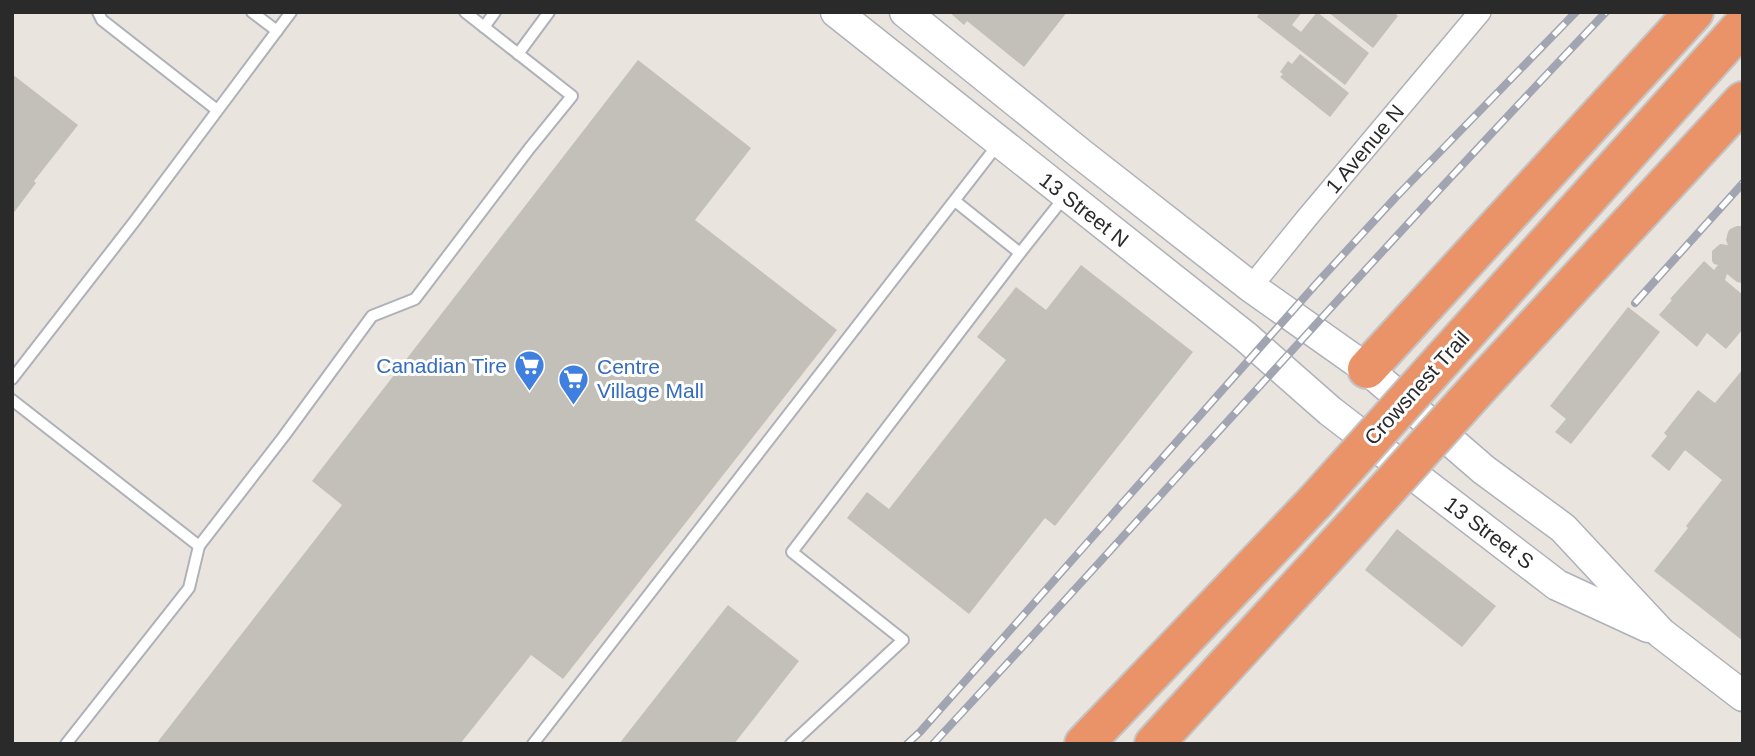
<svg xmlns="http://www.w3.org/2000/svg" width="1755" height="756" font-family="Helvetica,sans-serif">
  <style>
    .building { fill: #c3bfb9 }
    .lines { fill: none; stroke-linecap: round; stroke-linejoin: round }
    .lane-casing { stroke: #aeb1b9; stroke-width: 14 }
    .street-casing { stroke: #aeb1b9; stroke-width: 24 }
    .secondary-casing { stroke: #aeb1b9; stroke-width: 33 }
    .highway-casing { stroke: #c3c3c3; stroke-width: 42 }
    .lane { stroke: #fff; stroke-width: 10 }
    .street { stroke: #fff; stroke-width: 21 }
    .secondary { stroke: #fff; stroke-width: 30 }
    .highway { stroke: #eb9368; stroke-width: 38 }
    .rail-casing { stroke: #a1a5b2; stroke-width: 8 }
    .rail { stroke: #fff; stroke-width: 5; stroke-dasharray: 16; stroke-linecap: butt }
    .highway-bridge-casing { stroke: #c3c3c3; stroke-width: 42; stroke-linecap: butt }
    .highway-bridge { stroke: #eb9368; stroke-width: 38 }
    .labels { text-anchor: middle; stroke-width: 6; stroke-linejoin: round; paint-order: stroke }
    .street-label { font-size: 21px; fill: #2a2a2a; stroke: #fff }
    .shop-label { font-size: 21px; fill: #366cbe; stroke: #fff; text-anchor: end }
  </style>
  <rect width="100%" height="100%" fill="#eae4de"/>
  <!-- building -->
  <g class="building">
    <path d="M 949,12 L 1067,12 L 1024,67 L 967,21 L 964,25 Z"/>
    <path d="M 1260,12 L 1302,12 L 1292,25 L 1301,32 L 1317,12 L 1369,53 L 1345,85 L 1257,17 Z"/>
    <path d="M 1328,12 L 1394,12 L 1398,16 L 1373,48 Z"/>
    <path d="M 1300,54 L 1349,93 L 1330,117 L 1280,77 L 1283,74 L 1280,72 L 1288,61 L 1292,64 Z"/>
    <path d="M 638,60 L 751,148 L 695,220 L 837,330 L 563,679 L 531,655 L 460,744 L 156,744 L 342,505 L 312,481 Z"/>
    <path d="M 12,74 L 78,125 L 34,181 L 36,183 L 12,215 Z"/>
    <path d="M 1737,226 L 1743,226 L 1743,283 L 1737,282 L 1727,274 L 1725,280 L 1743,295 L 1743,329 L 1726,349 L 1707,333 L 1697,347 L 1659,315 L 1672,300 L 1670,299 L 1704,261 L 1714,270 L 1718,265 L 1714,264 L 1712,261 L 1712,251 L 1720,244 L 1728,245 L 1726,240 L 1728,232 L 1730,229 Z"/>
    <path d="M 1081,265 L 1193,352 L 1055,526 L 1045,518 L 969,614 L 847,518 L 867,492 L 889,509 L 1006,360 L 977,337 L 1016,287 L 1046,310 Z"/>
    <path d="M 1628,307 L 1660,332 L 1571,444 L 1555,432 L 1566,419 L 1550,406 Z"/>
    <path d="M 1743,369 L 1743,641 L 1654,571 L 1688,528 L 1686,526 L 1722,480 L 1685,450 L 1669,471 L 1651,456 L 1667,436 L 1664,433 L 1698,390 L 1715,403 Z"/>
    <path d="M 1397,529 L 1496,606 L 1462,647 L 1365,570 Z"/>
    <path d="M 728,605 L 799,661 L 734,744 L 619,744 Z"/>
  </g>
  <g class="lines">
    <defs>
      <g id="lane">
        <path d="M 98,12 L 102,20 L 217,110"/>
        <path d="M 252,12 L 277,31"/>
        <path d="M 484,27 L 495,12"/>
        <path d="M 518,54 L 549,12"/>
        <path d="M 955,201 L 1020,253 L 1066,195"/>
        <path d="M 12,379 L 134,222 L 291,12"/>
        <path d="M 12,400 L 199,546 L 284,436 L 372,316 L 415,299 L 529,149 L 572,96 L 465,12"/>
        <path d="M 66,744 L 189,588 L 199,546"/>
        <path d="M 533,744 L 999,143"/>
        <path d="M 791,744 L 903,640 L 792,552 L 1020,253"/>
      </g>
      <path id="street" d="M 1251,287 L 1306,219 L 1480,12"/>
      <g id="secondary">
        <path d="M 836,12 L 1246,337 L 1330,411 L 1557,585 L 1648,627"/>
        <path d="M 905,12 L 1081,154 L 1251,287 L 1367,369 L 1484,470 L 1563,528 L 1661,633 L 1743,696"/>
      </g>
      <g id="highway">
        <path d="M 1444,358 L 1743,25"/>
        <path d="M 1367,369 L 1694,12"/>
        <path d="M 1478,388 L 1743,101"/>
        <path d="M 1084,744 L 1315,502"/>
        <path d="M 1154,744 L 1352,528"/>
      </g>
    </defs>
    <!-- lane casing -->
    <use href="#lane" class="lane-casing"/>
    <!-- street casing -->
    <use href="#street" class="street-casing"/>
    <!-- secondary casing -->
    <use href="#secondary" class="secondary-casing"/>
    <!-- highway casing -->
    <use href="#highway" class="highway-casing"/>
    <!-- lane -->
    <use href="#lane" class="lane"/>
    <!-- street -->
    <use href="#street" class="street"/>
    <!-- secondary -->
    <use href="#secondary" class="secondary"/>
    <!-- highway -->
    <use href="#highway" class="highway"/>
    <defs>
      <g id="rail">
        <path d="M 1635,303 L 1743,183"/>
        <path d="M 907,744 L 920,732 L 1317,283 L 1396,197 L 1576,12"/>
        <path d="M 933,744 C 1158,501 1377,252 1606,12"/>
      </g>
    </defs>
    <!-- rail casing -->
    <use href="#rail" class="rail-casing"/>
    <!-- rail -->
    <use href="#rail" class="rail"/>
    <defs>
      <g id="highway-bridge">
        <path d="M 1315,502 L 1444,358"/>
        <path d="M 1352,528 L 1478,388"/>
      </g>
    </defs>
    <!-- highway-bridge casing -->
    <use href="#highway-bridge" class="highway-bridge-casing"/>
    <!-- highway-bridge -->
    <use href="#highway-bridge" class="highway-bridge"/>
  </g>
  <!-- icons -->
  <defs>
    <symbol id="supermarket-pin" viewBox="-11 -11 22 30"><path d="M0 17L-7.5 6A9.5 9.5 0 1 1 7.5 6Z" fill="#3f7fe0" stroke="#fff"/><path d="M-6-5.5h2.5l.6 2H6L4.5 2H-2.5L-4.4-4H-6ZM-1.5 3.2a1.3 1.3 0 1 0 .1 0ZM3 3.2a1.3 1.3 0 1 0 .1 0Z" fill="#fff"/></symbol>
  </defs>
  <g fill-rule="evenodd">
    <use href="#supermarket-pin" x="512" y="348" width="35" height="47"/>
    <use href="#supermarket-pin" x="556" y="362" width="35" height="47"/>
  </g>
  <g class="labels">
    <!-- street labels -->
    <g class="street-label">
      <text transform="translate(1365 149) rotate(-50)" y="7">1 Avenue N</text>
      <text transform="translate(1084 210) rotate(38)" y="7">13 Street N</text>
      <text transform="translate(1417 388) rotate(-48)" y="7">Crowsnest Trail</text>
      <text transform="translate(1489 533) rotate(37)" y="7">13 Street S</text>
    </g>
    <!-- shop labels -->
    <g class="shop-label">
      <text x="507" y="373">Canadian Tire</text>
      <text x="597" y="374" text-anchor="start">Centre<tspan x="597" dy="24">Village Mall</tspan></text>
    </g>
  </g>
  <!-- border -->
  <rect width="1755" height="756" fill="none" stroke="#2a2a2a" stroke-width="28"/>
</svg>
